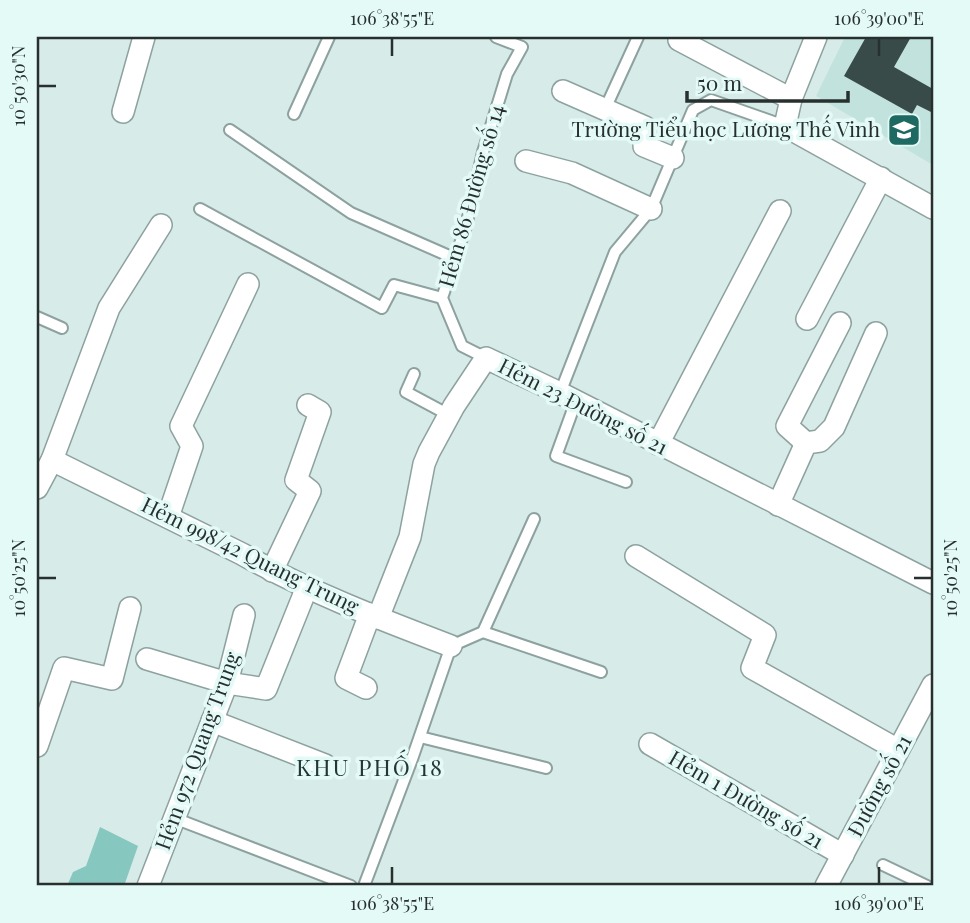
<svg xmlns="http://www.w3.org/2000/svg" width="970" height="923" font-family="'Playfair Display',serif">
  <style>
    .built { fill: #c2e2de }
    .green { fill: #86c7bf }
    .building { fill: #384b48 }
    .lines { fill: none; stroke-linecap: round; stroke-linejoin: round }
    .lane-casing { stroke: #8da29f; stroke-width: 14 }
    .street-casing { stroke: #8da29f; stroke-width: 24 }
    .lane { stroke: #fff; stroke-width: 10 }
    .street { stroke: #fff; stroke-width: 21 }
    .ticks { fill: none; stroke: #28302f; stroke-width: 2.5 }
    .labels { text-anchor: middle; stroke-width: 7; stroke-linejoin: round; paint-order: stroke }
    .poi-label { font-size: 21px; fill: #28302f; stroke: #e4faf7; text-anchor: end }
    .street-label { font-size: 21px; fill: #28302f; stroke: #e4faf7 }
    .neighbourhood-label { font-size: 23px; letter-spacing: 2px; fill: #253735; stroke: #e4faf7 }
    .neatline { fill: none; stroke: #28302f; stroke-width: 2.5 }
    .ticks-label { font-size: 18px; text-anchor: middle; fill: #28302f }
  </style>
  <rect width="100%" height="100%" fill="#d7ece9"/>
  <!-- built -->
  <path class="built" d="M 845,37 L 933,37 L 933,165 L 816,96 Z"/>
  <!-- green -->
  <path class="green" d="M 100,827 L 138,846 L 124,886 L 67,886 L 73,872 L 86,866 Z"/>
  <!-- building -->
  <path class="building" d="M 866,37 L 911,37 L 894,67 L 933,89 L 933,113 L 917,105 L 912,114 L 844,76 Z"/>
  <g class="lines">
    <defs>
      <g id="lane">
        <path d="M 605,109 L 638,37"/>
        <path d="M 294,114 L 329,37"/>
        <path d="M 230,130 L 351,213 L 456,259"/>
        <path d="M 200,209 L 382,308 L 394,285 L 442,298"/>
        <path d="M 37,317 L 62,328"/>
        <path d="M 486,358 L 462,346 L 442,298 L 466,226 L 483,152 L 507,74 L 522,47 L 496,37"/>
        <path d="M 414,374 L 406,392 L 449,415"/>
        <path d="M 560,393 L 615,252 L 651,209 L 693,110 L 711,100 L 785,126"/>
        <path d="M 576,401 L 556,456 L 626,482"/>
        <path d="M 483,632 L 601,672"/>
        <path d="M 420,737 L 546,768"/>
        <path d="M 174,818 L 351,886"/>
        <path d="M 883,865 L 927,886"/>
        <path d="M 364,886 L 412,759 L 451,646 L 483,632 L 534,519"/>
      </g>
      <g id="street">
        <path d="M 816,37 L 791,99 L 785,126 L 933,208"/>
        <path d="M 679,40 L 791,99"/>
        <path d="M 563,91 L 645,127 L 644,146 L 673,158"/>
        <path d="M 123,112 L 144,37"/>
        <path d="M 526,161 L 572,173 L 651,209"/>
        <path d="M 807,319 L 881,178"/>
        <path d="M 806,443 L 787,426 L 840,323"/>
        <path d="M 658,444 L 780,211"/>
        <path d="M 52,460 L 242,554 C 309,592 380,619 451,646"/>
        <path d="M 37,488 L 52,460 L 109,308 L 161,225"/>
        <path d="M 778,505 L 806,443 L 820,441 L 834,427 L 876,333"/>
        <path d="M 168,517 L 192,446 L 181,426 L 248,284"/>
        <path d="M 636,556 L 765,635 L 752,668 L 898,750"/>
        <path d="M 272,571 L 310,491 L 296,480 L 320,412 L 308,405"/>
        <path d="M 378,618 L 410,537 L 424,464 L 429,452 L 454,406 L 486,358 L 560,393 L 933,583"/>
        <path d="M 147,659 L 227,683 L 266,689 L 307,587"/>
        <path d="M 366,688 L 346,678 L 370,614"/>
        <path d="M 212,721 L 325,765"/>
        <path d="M 650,744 L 843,855"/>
        <path d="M 37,746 L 64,668 L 112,679 L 130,608"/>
        <path d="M 148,886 L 227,683 L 244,615"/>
        <path d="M 826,886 L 933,685"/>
      </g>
    </defs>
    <!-- lane casing -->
    <use href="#lane" class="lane-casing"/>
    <!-- street casing -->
    <use href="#street" class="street-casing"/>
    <!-- lane -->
    <use href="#lane" class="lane"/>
    <!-- street -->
    <use href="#street" class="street"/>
  </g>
  <!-- ticks -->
  <path class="ticks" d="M 392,38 L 392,56M 879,38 L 879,56M 38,86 L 56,86M 38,578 L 56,578M 914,578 L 932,578M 392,867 L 392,884M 879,867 L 879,884"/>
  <!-- icons -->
  <defs>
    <symbol id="school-square" viewBox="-11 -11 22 22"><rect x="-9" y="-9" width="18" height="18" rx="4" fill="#1e6962" stroke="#e4faf7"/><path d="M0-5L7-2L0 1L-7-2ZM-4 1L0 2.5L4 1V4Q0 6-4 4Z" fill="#fff"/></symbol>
  </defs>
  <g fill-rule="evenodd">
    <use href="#school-square" x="885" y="111" width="38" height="38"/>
  </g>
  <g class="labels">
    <!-- poi labels -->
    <g class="poi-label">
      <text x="880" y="137">Trường Tiểu học Lương Thế Vinh</text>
    </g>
    <!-- street labels -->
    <g class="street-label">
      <text transform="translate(472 196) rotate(-74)" y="7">Hẻm 86 Đường số 14</text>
      <text transform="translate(583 407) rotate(27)" y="7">Hẻm 23 Đường số 21</text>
      <text transform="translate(250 556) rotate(26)" y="7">Hẻm 998/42 Quang Trung</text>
      <text transform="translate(198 751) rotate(-70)" y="7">Hẻm 972 Quang Trung</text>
      <text transform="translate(880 786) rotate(-62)" y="7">Đường số 21</text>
      <text transform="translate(746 800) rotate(30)" y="7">Hẻm 1 Đường số 21</text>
    </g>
    <!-- neighbourhood labels -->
    <g class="neighbourhood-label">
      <text x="370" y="776">KHU PHỐ 18</text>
    </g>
  </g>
  <!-- border -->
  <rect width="970" height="923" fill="none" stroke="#e4faf7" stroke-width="77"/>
  <!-- scale -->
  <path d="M687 91v10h161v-10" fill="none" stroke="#28302f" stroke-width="3.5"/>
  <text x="697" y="91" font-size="21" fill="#28302f" stroke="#e4faf7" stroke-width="5" paint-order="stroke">50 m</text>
  <rect x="38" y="38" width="894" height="846" class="neatline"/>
  <g class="ticks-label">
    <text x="392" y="25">106°38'55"E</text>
    <text x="879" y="25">106°39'00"E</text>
    <text transform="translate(19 86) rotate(-90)" y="6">10°50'30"N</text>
    <text transform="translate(19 578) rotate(-90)" y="6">10°50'25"N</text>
    <text transform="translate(951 578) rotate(-90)" y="6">10°50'25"N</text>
    <text x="392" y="910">106°38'55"E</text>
    <text x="879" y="910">106°39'00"E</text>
  </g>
</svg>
